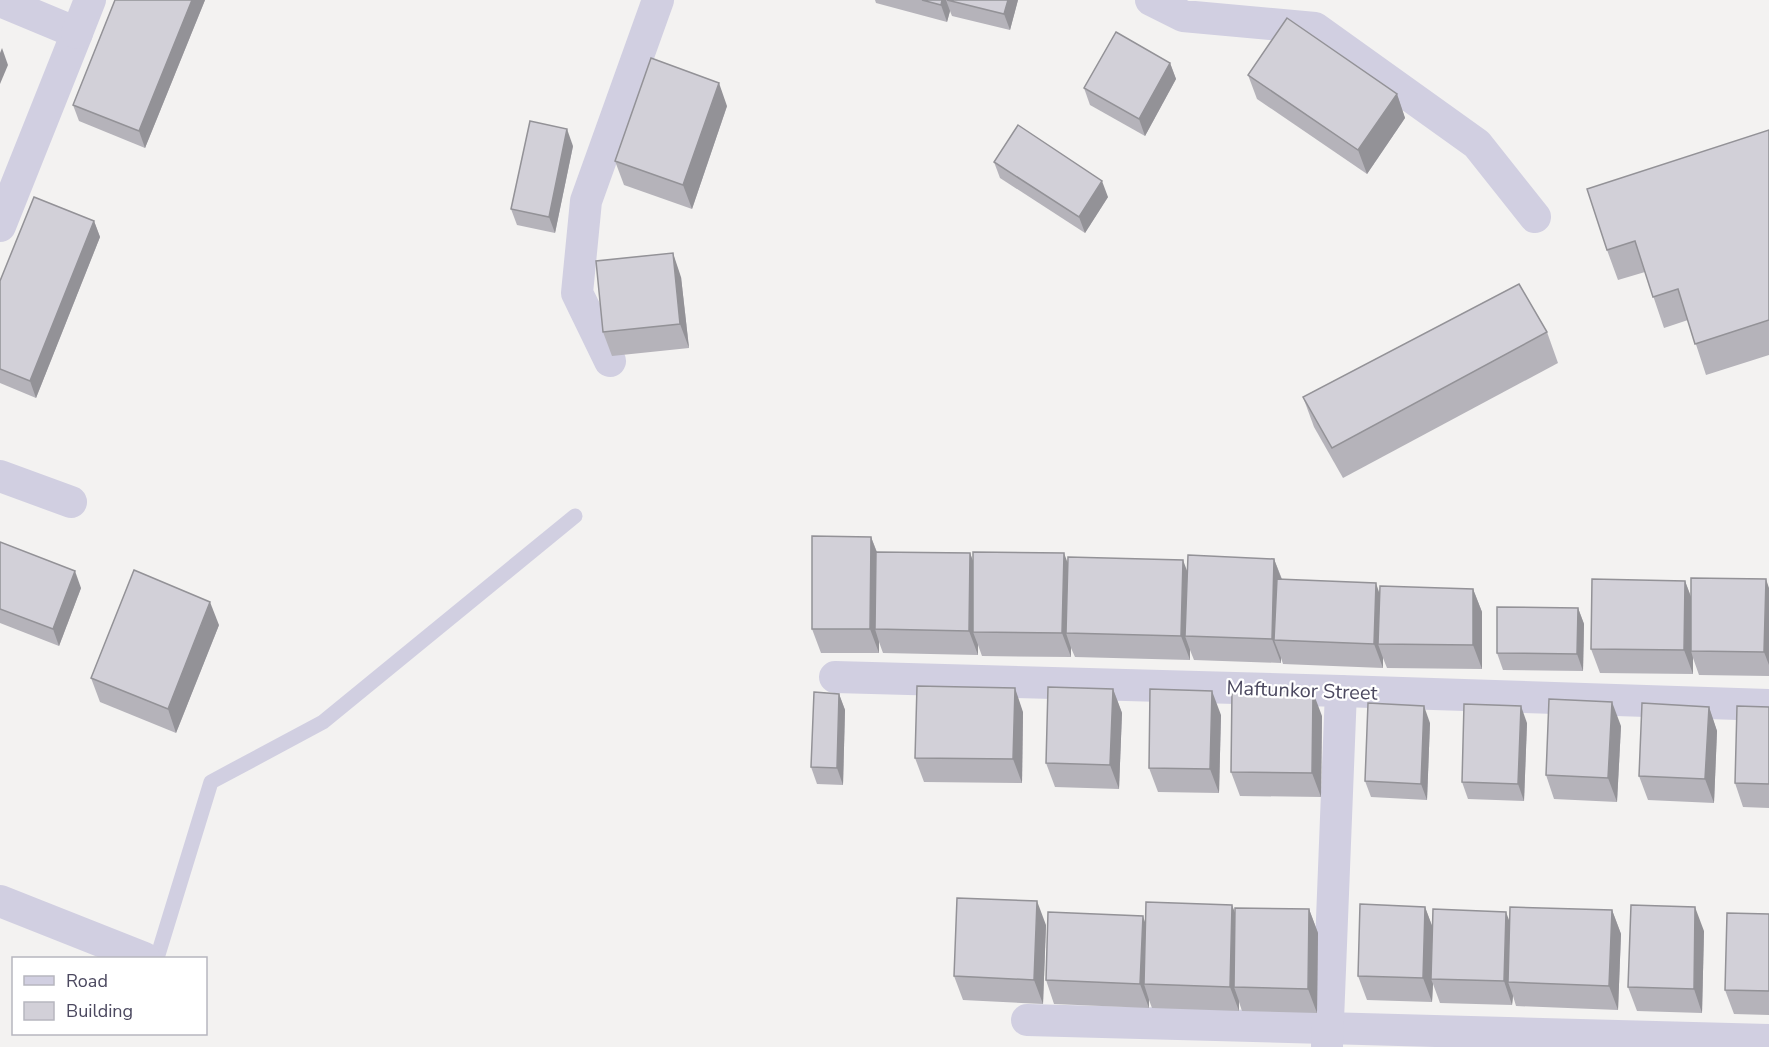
<svg xmlns="http://www.w3.org/2000/svg" width="1769" height="1047" font-family="'Nunito Sans',sans-serif">
  <style>
    .lines { fill: none; stroke-linecap: round; stroke-linejoin: round }
    .lane { stroke: #d1cfe1; stroke-width: 15 }
    .street { stroke: #d1cfe1; stroke-width: 32 }
    .wall { fill: #b5b3ba }
    .shaded-wall { fill: #939297 }
    .building { fill: #d2d0d8; stroke: #939297; stroke-width: 1.5 }
    .labels { text-anchor: middle; stroke-width: 4.5; stroke-linejoin: round; paint-order: stroke }
    .street-label { font-size: 20px; fill: #4b485f; stroke: #fff }
  </style>
  <rect width="100%" height="100%" fill="#f3f2f1"/>
  <g class="lines">
    <!-- lane -->
    <path class="lane" d="M 157,958 L 211,782 L 323,722 L 575,516"/>
    <!-- street -->
    <g class="street">
      <path d="M 1151,0 L 1183,16 L 1315,28 L 1477,144 L 1535,217"/>
      <path d="M 0,1 L 77,33 L 0,226"/>
      <path d="M 77,33 L 90,0"/>
      <path d="M 610,361 L 577,293 L 586,201 L 658,0"/>
      <path d="M 0,476 L 71,502"/>
      <path d="M 835,677 L 1341,691 L 1769,705"/>
      <path d="M 0,901 L 144,958"/>
      <path d="M 1027,1020 L 1769,1040"/>
      <path d="M 1327,1046 L 1341,691"/>
    </g>
  </g>
  <!-- wall -->
  <g class="wall">
    <path d="M 115,0 L 205,0 L 145,148 L 79,121 L 73,105 Z"/>
    <path d="M 875,0 L 1018,0 L 1010,30 L 952,16 L 950,11 L 947,22 L 876,3 Z"/>
    <path d="M 1170,63 L 1176,79 L 1145,136 L 1090,105 L 1084,88 Z"/>
    <path d="M 1248,75 L 1397,94 L 1405,118 L 1367,174 L 1257,99 Z"/>
    <path d="M 727,106 L 692,209 L 624,185 L 615,161 Z"/>
    <path d="M 1769,130 L 1769,355 L 1706,375 L 1688,320 L 1664,328 L 1645,272 L 1618,280 L 1607,250 Z"/>
    <path d="M 573,146 L 555,233 L 517,225 L 511,209 Z"/>
    <path d="M 994,162 L 1108,197 L 1085,233 L 1000,178 Z"/>
    <path d="M 94,221 L 100,237 L 36,398 L 0,383 L 0,281 Z"/>
    <path d="M 681,277 L 689,348 L 612,356 L 603,332 Z"/>
    <path d="M 1547,332 L 1558,363 L 1343,478 L 1314,427 L 1303,397 Z"/>
    <path d="M 871,537 L 877,552 L 970,553 L 973,561 L 1067,562 L 1187,573 L 1274,559 L 1282,579 L 1380,594 L 1473,589 L 1482,612 L 1482,669 L 1387,668 L 1383,658 L 1383,668 L 1283,664 L 1281,658 L 1281,663 L 1194,660 L 1190,650 L 1190,660 L 1075,657 L 1071,648 L 1071,657 L 982,656 L 978,645 L 978,655 L 883,653 L 879,642 L 879,653 L 821,653 L 812,629 Z"/>
    <path d="M 0,542 L 81,588 L 59,646 L 0,623 Z"/>
    <path d="M 1685,581 L 1691,597 L 1769,588 L 1769,676 L 1699,675 L 1693,658 L 1693,674 L 1600,673 L 1591,649 Z"/>
    <path d="M 1578,608 L 1584,624 L 1583,671 L 1503,670 L 1497,653 Z"/>
    <path d="M 219,625 L 176,733 L 100,702 L 91,678 Z"/>
    <path d="M 1113,689 L 1122,713 L 1119,789 L 1055,787 L 1046,763 Z"/>
    <path d="M 839,694 L 845,710 L 843,785 L 817,784 L 811,767 Z"/>
    <path d="M 1709,707 L 1717,731 L 1714,803 L 1648,800 L 1639,776 Z"/>
    <path d="M 1769,707 L 1769,808 L 1743,807 L 1735,783 Z"/>
    <path d="M 1023,712 L 1022,783 L 924,782 L 915,758 Z"/>
    <path d="M 1221,715 L 1219,793 L 1158,792 L 1149,768 Z"/>
    <path d="M 1322,716 L 1321,797 L 1240,796 L 1231,772 Z"/>
    <path d="M 1430,723 L 1427,800 L 1371,797 L 1365,781 Z"/>
    <path d="M 1527,723 L 1524,801 L 1468,799 L 1462,782 Z"/>
    <path d="M 1621,726 L 1617,802 L 1554,799 L 1546,775 Z"/>
    <path d="M 1232,905 L 1235,914 L 1309,909 L 1318,933 L 1317,1013 L 1242,1011 L 1239,1002 L 1239,1011 L 1152,1008 L 1149,1000 L 1149,1008 L 1054,1004 L 1046,980 L 1145,923 Z"/>
    <path d="M 1425,907 L 1432,926 L 1509,921 L 1612,910 L 1621,934 L 1618,1010 L 1516,1006 L 1513,996 L 1512,1005 L 1440,1003 L 1433,984 L 1432,1002 L 1367,1000 L 1358,976 Z"/>
    <path d="M 1769,914 L 1769,1015 L 1734,1014 L 1725,990 Z"/>
    <path d="M 1046,925 L 1043,1004 L 963,1000 L 954,976 Z"/>
    <path d="M 1704,931 L 1702,1013 L 1637,1011 L 1628,987 Z"/>
  </g>
  <!-- shaded-wall -->
  <g class="shaded-wall">
    <path d="M 192,0 L 205,0 L 145,148 L 139,131 Z"/>
    <path d="M 942,0 L 946,0 L 950,11 L 947,22 L 941,5 Z"/>
    <path d="M 1008,0 L 1018,0 L 1010,30 L 1004,14 Z"/>
    <path d="M 2,48 L 8,65 L 0,84 L 0,53 Z"/>
    <path d="M 1170,63 L 1176,79 L 1145,136 L 1139,119 Z"/>
    <path d="M 719,83 L 727,106 L 692,209 L 683,185 Z"/>
    <path d="M 1397,94 L 1405,118 L 1367,174 L 1358,150 Z"/>
    <path d="M 567,129 L 573,146 L 555,233 L 549,217 Z"/>
    <path d="M 1102,181 L 1108,197 L 1085,233 L 1079,217 Z"/>
    <path d="M 94,221 L 100,237 L 36,398 L 30,381 Z"/>
    <path d="M 673,253 L 681,277 L 689,348 L 680,324 Z"/>
    <path d="M 871,537 L 880,561 L 875,629 L 879,642 L 879,653 L 870,629 Z"/>
    <path d="M 970,553 L 979,577 L 973,632 L 978,645 L 978,655 L 969,631 Z"/>
    <path d="M 1064,553 L 1073,577 L 1066,633 L 1071,648 L 1071,657 L 1062,633 Z"/>
    <path d="M 1274,559 L 1283,583 L 1274,640 L 1281,658 L 1281,663 L 1272,639 Z"/>
    <path d="M 1183,560 L 1192,584 L 1185,636 L 1190,650 L 1190,660 L 1181,636 Z"/>
    <path d="M 75,571 L 81,588 L 59,646 L 53,629 Z"/>
    <path d="M 1766,579 L 1769,588 L 1769,665 L 1764,652 Z"/>
    <path d="M 1685,581 L 1694,605 L 1691,651 L 1693,658 L 1693,674 L 1684,650 Z"/>
    <path d="M 1376,583 L 1384,607 L 1378,644 L 1383,658 L 1383,668 L 1374,644 Z"/>
    <path d="M 1473,589 L 1482,612 L 1482,669 L 1473,645 Z"/>
    <path d="M 210,602 L 219,625 L 176,733 L 168,709 Z"/>
    <path d="M 1578,608 L 1584,624 L 1583,671 L 1577,654 Z"/>
    <path d="M 1015,688 L 1023,712 L 1022,783 L 1013,759 Z"/>
    <path d="M 1113,689 L 1122,713 L 1119,789 L 1110,765 Z"/>
    <path d="M 1212,691 L 1221,715 L 1219,793 L 1210,769 Z"/>
    <path d="M 1313,692 L 1322,716 L 1321,797 L 1312,773 Z"/>
    <path d="M 839,694 L 845,710 L 843,785 L 837,768 Z"/>
    <path d="M 1612,702 L 1621,726 L 1617,802 L 1608,778 Z"/>
    <path d="M 1424,706 L 1430,723 L 1427,800 L 1421,784 Z"/>
    <path d="M 1521,706 L 1527,723 L 1524,801 L 1518,784 Z"/>
    <path d="M 1709,707 L 1717,731 L 1714,803 L 1705,779 Z"/>
    <path d="M 1037,901 L 1046,925 L 1043,1004 L 1034,980 Z"/>
    <path d="M 1232,905 L 1241,929 L 1234,987 L 1239,1001 L 1239,1011 L 1230,987 Z"/>
    <path d="M 1425,907 L 1434,931 L 1431,979 L 1433,984 L 1432,1002 L 1423,978 Z"/>
    <path d="M 1695,907 L 1704,931 L 1702,1013 L 1694,989 Z"/>
    <path d="M 1309,909 L 1318,933 L 1317,1013 L 1308,989 Z"/>
    <path d="M 1612,910 L 1621,934 L 1618,1010 L 1609,986 Z"/>
    <path d="M 1506,912 L 1515,936 L 1508,982 L 1513,996 L 1512,1005 L 1504,981 Z"/>
    <path d="M 1143,916 L 1151,940 L 1144,984 L 1149,1000 L 1149,1008 L 1140,984 Z"/>
  </g>
  <!-- building -->
  <g class="building">
    <path d="M 115,0 L 192,0 L 139,131 L 73,105 Z"/>
    <path d="M 922,0 L 942,0 L 941,5 Z"/>
    <path d="M 947,0 L 1008,0 L 1004,14 Z"/>
    <path d="M 1287,18 L 1397,94 L 1358,150 L 1248,75 Z"/>
    <path d="M 1116,32 L 1170,63 L 1139,119 L 1084,88 Z"/>
    <path d="M 651,58 L 719,83 L 683,185 L 615,161 Z"/>
    <path d="M 530,121 L 567,129 L 549,217 L 511,209 Z"/>
    <path d="M 1018,125 L 1102,181 L 1079,217 L 994,162 Z"/>
    <path d="M 1769,130 L 1769,320 L 1695,344 L 1678,289 L 1653,297 L 1635,241 L 1607,250 L 1587,189 Z"/>
    <path d="M 34,197 L 94,221 L 30,381 L 0,369 L 0,281 Z"/>
    <path d="M 673,253 L 680,324 L 603,332 L 596,261 Z"/>
    <path d="M 1519,284 L 1547,332 L 1332,448 L 1303,397 Z"/>
    <path d="M 812,536 L 871,537 L 870,629 L 812,629 Z"/>
    <path d="M 0,542 L 75,571 L 53,629 L 0,609 Z"/>
    <path d="M 876,552 L 970,553 L 969,631 L 875,629 Z"/>
    <path d="M 973,552 L 1064,553 L 1062,633 L 973,632 Z"/>
    <path d="M 1188,555 L 1274,559 L 1272,639 L 1185,636 Z"/>
    <path d="M 1068,557 L 1183,560 L 1181,636 L 1066,633 Z"/>
    <path d="M 134,570 L 210,602 L 168,709 L 91,678 Z"/>
    <path d="M 1691,578 L 1766,579 L 1764,652 L 1691,651 Z"/>
    <path d="M 1277,579 L 1376,583 L 1374,644 L 1274,640 Z"/>
    <path d="M 1592,579 L 1685,581 L 1684,650 L 1591,649 Z"/>
    <path d="M 1380,586 L 1473,589 L 1473,645 L 1378,644 Z"/>
    <path d="M 1497,607 L 1578,608 L 1577,654 L 1497,653 Z"/>
    <path d="M 917,686 L 1015,688 L 1013,759 L 915,758 Z"/>
    <path d="M 1048,687 L 1113,689 L 1110,765 L 1046,763 Z"/>
    <path d="M 1150,689 L 1212,691 L 1210,769 L 1149,768 Z"/>
    <path d="M 1232,690 L 1313,692 L 1312,773 L 1231,772 Z"/>
    <path d="M 814,692 L 839,694 L 837,768 L 811,767 Z"/>
    <path d="M 1549,699 L 1612,702 L 1608,778 L 1546,775 Z"/>
    <path d="M 1368,703 L 1424,706 L 1421,784 L 1365,781 Z"/>
    <path d="M 1642,703 L 1709,707 L 1705,779 L 1639,776 Z"/>
    <path d="M 1464,704 L 1521,706 L 1518,784 L 1462,782 Z"/>
    <path d="M 1737,706 L 1769,707 L 1769,784 L 1735,783 Z"/>
    <path d="M 957,898 L 1037,901 L 1034,980 L 954,976 Z"/>
    <path d="M 1146,902 L 1232,905 L 1230,987 L 1144,984 Z"/>
    <path d="M 1360,904 L 1425,907 L 1423,978 L 1358,976 Z"/>
    <path d="M 1631,905 L 1695,907 L 1694,989 L 1628,987 Z"/>
    <path d="M 1510,907 L 1612,910 L 1609,986 L 1508,982 Z"/>
    <path d="M 1235,908 L 1309,909 L 1308,989 L 1234,987 Z"/>
    <path d="M 1433,909 L 1506,912 L 1504,981 L 1431,979 Z"/>
    <path d="M 1048,912 L 1143,916 L 1140,984 L 1046,980 Z"/>
    <path d="M 1727,913 L 1769,914 L 1769,991 L 1725,990 Z"/>
  </g>
  <g class="labels">
    <!-- street labels -->
    <g class="street-label">
      <text transform="translate(1302 690) rotate(2)" y="7">Maftunkor Street</text>
    </g>
  </g>
  <!-- legend -->
  <rect x="12" y="957" width="195" height="78" fill="#ffffff" stroke="#b7b6bf" stroke-width="1.5"/>
  <rect x="24" y="976" width="30" height="9" fill="#d1cfe1" stroke="#b7b6bf" stroke-width="1.5"/>
  <text x="66" y="987" font-size="18" fill="#4b485f">Road</text>
  <rect x="24" y="1002" width="30" height="18" fill="#d2d0d8" stroke="#b7b6bf" stroke-width="1.5"/>
  <text x="66" y="1017" font-size="18" fill="#4b485f">Building</text>
</svg>
